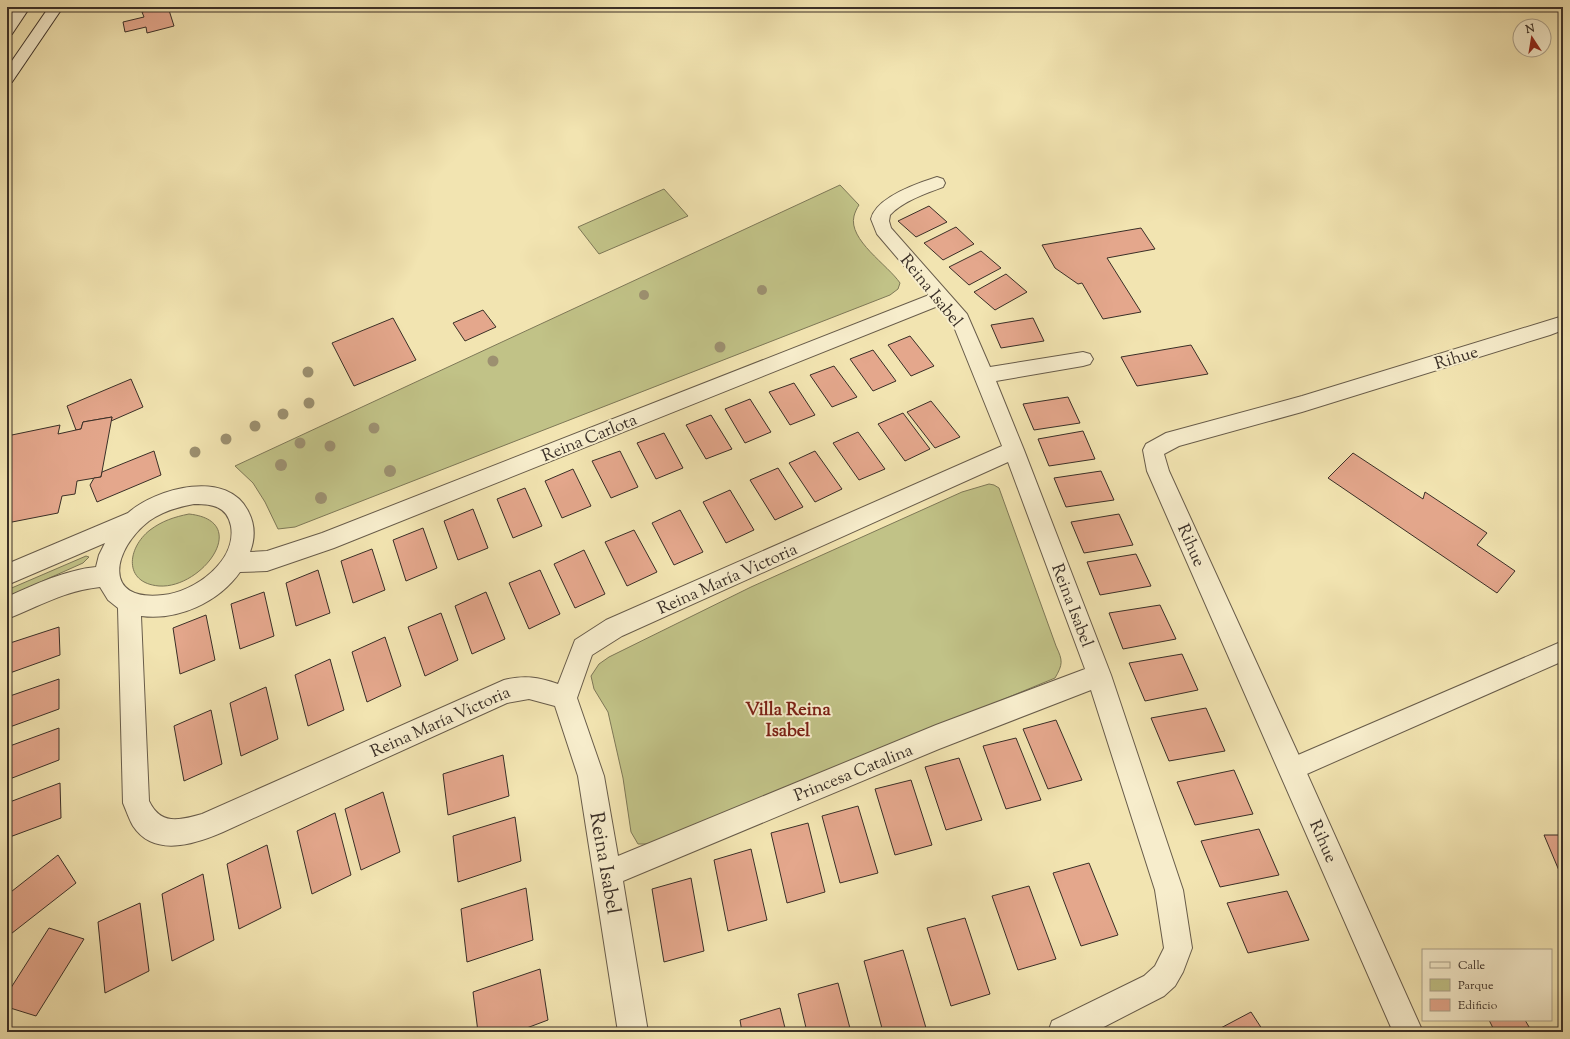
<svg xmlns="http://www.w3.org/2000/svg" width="1570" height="1039" font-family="'Sorts Mill Goudy',serif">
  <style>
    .green { fill: #c1c287; stroke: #7e7857 }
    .building { fill: #e4a78c; stroke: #3a2f27 }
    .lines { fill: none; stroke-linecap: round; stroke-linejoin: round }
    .lane-casing { stroke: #685c4a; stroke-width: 2 }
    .street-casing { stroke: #685c4a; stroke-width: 2 }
    .secondary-casing { stroke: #3a2f27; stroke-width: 2 }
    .lane { fill: #f7edcc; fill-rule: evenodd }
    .street { fill: #f7edcc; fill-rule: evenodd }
    .secondary { fill: #f7edcc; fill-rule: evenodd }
    .tree { fill: #9c9070 }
    .labels { text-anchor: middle; stroke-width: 4; stroke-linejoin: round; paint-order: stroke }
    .street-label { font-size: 17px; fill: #3a2f27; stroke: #f7edcc }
    .neighbourhood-label { font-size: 18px; font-weight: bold; fill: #7a1f14; stroke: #f7edcc }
    .near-street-label { font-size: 20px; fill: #3a2f27; stroke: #f7edcc }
  </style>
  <rect width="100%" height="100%" fill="#f2e4b1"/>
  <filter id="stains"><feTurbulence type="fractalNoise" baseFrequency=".005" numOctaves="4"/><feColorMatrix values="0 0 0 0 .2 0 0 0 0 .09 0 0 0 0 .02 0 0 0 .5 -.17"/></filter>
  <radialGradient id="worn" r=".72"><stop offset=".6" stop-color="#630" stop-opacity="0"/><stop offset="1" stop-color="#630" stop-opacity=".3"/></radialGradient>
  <!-- green -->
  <g class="green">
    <path d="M 840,185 L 859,205 C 857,208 855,212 854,216 C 848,240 888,265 900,283 L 898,289 L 890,295 L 295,527 L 278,529 L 265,502 L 253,483 L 235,466 Z"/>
    <path d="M 664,189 L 688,216 L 599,254 L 578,227 Z"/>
    <path d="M 989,484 L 994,485 L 999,488 L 1056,646 C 1063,661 1063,664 1055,678 L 663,840 L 650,844 L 638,844 L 631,832 L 623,778 L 608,712 L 594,689 L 591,676 L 599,664 L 609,657 L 751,587 L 962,492 Z"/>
    <path d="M 189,514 C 253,521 202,589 159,586 C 123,583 127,548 150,530 C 162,521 174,517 189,514 Z"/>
    <path d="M 86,556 L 89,557 L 83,563 L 7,597 L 7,590 Z"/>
  </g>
  <!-- building -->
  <g class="building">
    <path d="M 162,7 L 168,7 L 174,26 L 147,33 L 146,27 L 125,32 L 123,22 L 144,17 L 142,12 Z"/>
    <path d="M 929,206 L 947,222 L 916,237 L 898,221 Z"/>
    <path d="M 956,227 L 974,244 L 943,260 L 924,243 Z"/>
    <path d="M 1141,228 L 1155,249 L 1107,258 L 1141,312 L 1103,319 L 1082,283 L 1078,284 L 1055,268 L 1042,245 Z"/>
    <path d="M 981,251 L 1001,268 L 969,285 L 949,267 Z"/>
    <path d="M 1006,274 L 1027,292 L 995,310 L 974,292 Z"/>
    <path d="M 483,310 L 496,327 L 465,341 L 453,323 Z"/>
    <path d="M 393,318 L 416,360 L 354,386 L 332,343 Z"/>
    <path d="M 1033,318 L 1044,341 L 1001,348 L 991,325 Z"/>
    <path d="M 910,336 L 934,366 L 911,376 L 888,345 Z"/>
    <path d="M 1191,345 L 1208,374 L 1137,386 L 1121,357 Z"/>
    <path d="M 873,350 L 896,381 L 873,391 L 850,359 Z"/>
    <path d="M 834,366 L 857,397 L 832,407 L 810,375 Z"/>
    <path d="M 131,379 L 143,407 L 111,421 L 112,417 L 83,422 L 81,429 L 76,430 L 67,406 Z"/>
    <path d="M 794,383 L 815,415 L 790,425 L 769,392 Z"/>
    <path d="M 1068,397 L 1080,423 L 1034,430 L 1023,404 Z"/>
    <path d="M 750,399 L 771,432 L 745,443 L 725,409 Z"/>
    <path d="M 931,401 L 960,437 L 935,448 L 907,412 Z"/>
    <path d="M 903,413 L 930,449 L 905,461 L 878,424 Z"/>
    <path d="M 711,415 L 732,449 L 706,459 L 686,425 Z"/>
    <path d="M 112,417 L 101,477 L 77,481 L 75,494 L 62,496 L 58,513 L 7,523 L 7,436 L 60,425 L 58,434 L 76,430 L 81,429 L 83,422 Z"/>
    <path d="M 1083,431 L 1095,459 L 1049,466 L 1038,439 Z"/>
    <path d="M 858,432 L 885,469 L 859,480 L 833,443 Z"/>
    <path d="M 664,433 L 683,468 L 656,479 L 637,443 Z"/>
    <path d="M 154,451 L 161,475 L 97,502 L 90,485 L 94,478 L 101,477 L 102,472 Z"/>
    <path d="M 620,451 L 638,487 L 611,498 L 592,461 Z"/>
    <path d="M 815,451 L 842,489 L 815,502 L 789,463 Z"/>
    <path d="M 1353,453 L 1423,499 L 1425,492 L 1487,533 L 1477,545 L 1515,571 L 1497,593 L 1328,478 Z"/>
    <path d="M 778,468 L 803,507 L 775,520 L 750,480 Z"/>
    <path d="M 573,469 L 591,506 L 562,518 L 545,481 Z"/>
    <path d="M 1101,471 L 1114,500 L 1066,507 L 1054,478 Z"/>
    <path d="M 525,488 L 542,526 L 513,538 L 497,499 Z"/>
    <path d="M 730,490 L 754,530 L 726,543 L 703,502 Z"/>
    <path d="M 473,509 L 488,548 L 458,560 L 444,521 Z"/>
    <path d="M 680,510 L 703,552 L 674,565 L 652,523 Z"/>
    <path d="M 1119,514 L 1133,545 L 1084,553 L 1071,522 Z"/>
    <path d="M 423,528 L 437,568 L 406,581 L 393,540 Z"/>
    <path d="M 634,530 L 657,572 L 627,586 L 605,542 Z"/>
    <path d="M 372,549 L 385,590 L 353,603 L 341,561 Z"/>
    <path d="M 584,550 L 605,594 L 575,608 L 554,564 Z"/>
    <path d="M 1136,554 L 1151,586 L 1100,595 L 1087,562 Z"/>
    <path d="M 318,570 L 330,613 L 296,626 L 286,583 Z"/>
    <path d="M 540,570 L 560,614 L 529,629 L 509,583 Z"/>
    <path d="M 264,592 L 274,636 L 240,649 L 231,604 Z"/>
    <path d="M 486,592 L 505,639 L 472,654 L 455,606 Z"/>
    <path d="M 1160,605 L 1176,639 L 1123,649 L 1109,613 Z"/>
    <path d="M 441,613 L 458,660 L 425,676 L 408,627 Z"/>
    <path d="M 206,615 L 215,660 L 180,674 L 173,628 Z"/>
    <path d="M 59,627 L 60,655 L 7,674 L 7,644 Z"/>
    <path d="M 385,637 L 401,686 L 367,702 L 352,652 Z"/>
    <path d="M 1182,654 L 1198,690 L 1145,701 L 1129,663 Z"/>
    <path d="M 330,659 L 344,710 L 308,726 L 295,675 Z"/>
    <path d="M 59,679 L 59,709 L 7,728 L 7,697 Z"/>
    <path d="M 266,687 L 278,739 L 241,756 L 230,703 Z"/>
    <path d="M 1206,708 L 1225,751 L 1169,761 L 1151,718 Z"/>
    <path d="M 211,710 L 222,764 L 184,781 L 174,726 Z"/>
    <path d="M 1056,720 L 1082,780 L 1048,789 L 1023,729 Z"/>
    <path d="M 59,728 L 59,760 L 7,780 L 7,747 Z"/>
    <path d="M 1016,738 L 1041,800 L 1006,809 L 983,746 Z"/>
    <path d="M 503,755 L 509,796 L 448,815 L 443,774 Z"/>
    <path d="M 959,758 L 982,820 L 946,830 L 925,767 Z"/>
    <path d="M 1234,770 L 1253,814 L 1195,825 L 1177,782 Z"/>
    <path d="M 911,780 L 932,845 L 895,855 L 875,789 Z"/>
    <path d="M 60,783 L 61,818 L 7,838 L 7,803 Z"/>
    <path d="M 383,792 L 400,852 L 361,870 L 345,809 Z"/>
    <path d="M 858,806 L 878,873 L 840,883 L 822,816 Z"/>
    <path d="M 335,813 L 351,875 L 312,894 L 297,831 Z"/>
    <path d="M 515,817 L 521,861 L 458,882 L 453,836 Z"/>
    <path d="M 808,823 L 825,892 L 787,903 L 771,833 Z"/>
    <path d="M 1259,829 L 1279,875 L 1220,887 L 1201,841 Z"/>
    <path d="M 1544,835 L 1563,835 L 1563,880 Z"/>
    <path d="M 267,845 L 281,908 L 239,929 L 227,864 Z"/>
    <path d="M 751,849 L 767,920 L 728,931 L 714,860 Z"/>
    <path d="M 58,855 L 76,883 L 7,937 L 7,895 Z"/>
    <path d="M 1089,863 L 1118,935 L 1081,946 L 1053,873 Z"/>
    <path d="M 203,874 L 214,940 L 172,961 L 162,894 Z"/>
    <path d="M 691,878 L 704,951 L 664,962 L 652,889 Z"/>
    <path d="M 1029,886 L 1056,959 L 1018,970 L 992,896 Z"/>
    <path d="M 526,888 L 533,940 L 467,962 L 461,909 Z"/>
    <path d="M 1287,891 L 1309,940 L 1248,953 L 1227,903 Z"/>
    <path d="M 140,903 L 149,971 L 105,993 L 98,922 Z"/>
    <path d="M 965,918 L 990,994 L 951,1006 L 927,928 Z"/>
    <path d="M 49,928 L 84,939 L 36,1016 L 7,1007 L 7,994 Z"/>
    <path d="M 903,950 L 926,1028 L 912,1032 L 883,1032 L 864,961 Z"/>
    <path d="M 540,969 L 548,1020 L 516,1032 L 478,1032 L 473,992 Z"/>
    <path d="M 838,983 L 851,1032 L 807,1032 L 798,994 Z"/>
    <path d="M 780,1008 L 786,1032 L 742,1032 L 740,1020 Z"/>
    <path d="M 1251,1012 L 1264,1032 L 1218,1032 L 1217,1030 Z"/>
    <path d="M 1489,1020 L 1525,1020 L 1532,1032 L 1495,1032 Z"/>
  </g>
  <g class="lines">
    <defs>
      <path id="lane" d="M 1563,641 L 1563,661 L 1300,777 L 1292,780 L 1284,777 L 1281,769 L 1284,761 Z"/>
      <g id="street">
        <path d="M 937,177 L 943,179 L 945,183 L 943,187 C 925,194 903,201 890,215 L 889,221 L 891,228 L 967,314 L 990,367 L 1083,352 L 1090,354 L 1093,359 L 1090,364 L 1083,366 L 996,381 L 1024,450 L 1111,675 L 1183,890 L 1192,948 L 1183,972 L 1175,986 L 1164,996 L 1094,1032 L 1048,1032 L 1052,1021 L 1144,976 L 1155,966 L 1164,948 L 1155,890 L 1091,690 L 939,749 L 623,881 L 648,1032 L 618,1032 L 578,776 L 555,706 L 529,699 L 507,703 L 223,832 C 195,844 154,858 133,826 C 129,819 126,810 123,803 L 118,608 L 108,600 L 100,587 C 64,591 40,606 7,619 L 7,597 C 36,584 65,570 96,567 L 99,555 L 105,543 L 7,585 L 7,564 L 128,513 C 156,488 229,468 249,513 C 255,525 255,539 250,552 L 267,551 L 322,533 L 929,295 L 877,234 L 871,219 C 876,197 918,183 937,177 ZM 938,306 L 952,322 L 1002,446 L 606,620 L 575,640 L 558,684 C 539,677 524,675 504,680 L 202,814 C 180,820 161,826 149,801 L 141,616 C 178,621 219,602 240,572 L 267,571 L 334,548 ZM 1008,462 L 1085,669 L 936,725 L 618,856 L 604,776 L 577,698 L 592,655 L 622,636 ZM 194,504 C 212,504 227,506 231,526 C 237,561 195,592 163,595 C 101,602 113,549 149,521 C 163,511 178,507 194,504 Z"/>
        <path d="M 1563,316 L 1563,330 L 1550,335 L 1302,412 L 1179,446 L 1164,454 L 1169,471 L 1301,760 L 1423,1032 L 1393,1032 L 1147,471 L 1143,450 L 1146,444 L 1166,433 L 1302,396 Z"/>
      </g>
      <g id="secondary">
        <path d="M 16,7 L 30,7 L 12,34 L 7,35 L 7,20 Z"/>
        <path d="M 49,7 L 63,7 L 12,82 L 7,84 L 7,68 Z"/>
      </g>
    </defs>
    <!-- lane casing -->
    <use href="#lane" class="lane-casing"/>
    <!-- street casing -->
    <use href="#street" class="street-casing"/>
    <!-- secondary casing -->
    <use href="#secondary" class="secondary-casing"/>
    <!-- lane -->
    <use href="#lane" class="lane"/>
    <!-- street -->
    <use href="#street" class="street"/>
    <!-- secondary -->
    <use href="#secondary" class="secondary"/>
  </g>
  <!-- trees -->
  <g class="tree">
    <circle cx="762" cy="290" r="5"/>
    <circle cx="644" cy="295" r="5"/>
    <circle cx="720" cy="347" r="5.5"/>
    <circle cx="493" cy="361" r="5.5"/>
    <circle cx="308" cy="372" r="5.5"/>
    <circle cx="309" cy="403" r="5.5"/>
    <circle cx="283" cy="414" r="5.5"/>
    <circle cx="255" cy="426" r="5.5"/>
    <circle cx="374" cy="428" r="5.5"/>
    <circle cx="226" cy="439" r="5.5"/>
    <circle cx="300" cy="443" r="5.5"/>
    <circle cx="330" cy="446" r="5.5"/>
    <circle cx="195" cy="452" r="5.5"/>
    <circle cx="281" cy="465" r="6"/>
    <circle cx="390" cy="471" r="6"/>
    <circle cx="321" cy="498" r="6"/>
  </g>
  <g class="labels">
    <!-- street labels -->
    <g class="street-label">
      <text transform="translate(932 290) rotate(51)" y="6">Reina Isabel</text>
      <text transform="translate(1456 357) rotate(-17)" y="6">Rihue</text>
      <text transform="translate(589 437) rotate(-22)" y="6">Reina Carlota</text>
      <text transform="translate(1192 545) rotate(66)" y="6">Rihue</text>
      <text transform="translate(727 578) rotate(-24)" y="6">Reina María Victoria</text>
      <text transform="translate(1073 605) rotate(69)" y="6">Reina Isabel</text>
      <text transform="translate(440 721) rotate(-24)" y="6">Reina María Victoria</text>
      <text transform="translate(853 772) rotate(-22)" y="6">Princesa Catalina</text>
      <text transform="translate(1324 841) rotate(66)" y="6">Rihue</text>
    </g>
    <!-- neighbourhood labels -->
    <g class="neighbourhood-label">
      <text x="788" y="715">Villa Reina<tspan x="788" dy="21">Isabel</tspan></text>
    </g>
    <!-- near-street labels -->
    <g class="near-street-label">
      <text transform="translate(606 863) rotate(80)" y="7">Reina Isabel</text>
    </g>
  </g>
  <!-- margin -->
  <rect width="1570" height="1039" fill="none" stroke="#f2e4b1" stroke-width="24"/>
  <rect x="8" y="8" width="1554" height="1023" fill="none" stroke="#3a2f27" stroke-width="2"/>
  <rect x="12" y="12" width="1546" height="1015" fill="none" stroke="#3a2f27"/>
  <!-- legend -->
  <rect x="1422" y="949" width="130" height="72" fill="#f7edcc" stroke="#aba18a"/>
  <rect x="1430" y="962" width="20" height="6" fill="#f7edcc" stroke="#aba18a"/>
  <text x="1458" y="969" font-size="12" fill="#3a2f27">Calle</text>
  <rect x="1430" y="979" width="20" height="12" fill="#c1c287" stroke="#aba18a"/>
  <text x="1458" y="989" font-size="12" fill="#3a2f27">Parque</text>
  <rect x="1430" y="999" width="20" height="12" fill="#e4a78c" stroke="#aba18a"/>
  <text x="1458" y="1009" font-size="12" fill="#3a2f27">Edificio</text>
  <!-- north arrow -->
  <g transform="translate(1532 38) rotate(348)"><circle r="19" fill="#f7edcc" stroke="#aba18a"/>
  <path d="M0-3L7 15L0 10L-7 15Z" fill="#8f2418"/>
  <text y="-6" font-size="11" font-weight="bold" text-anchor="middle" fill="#3a2f27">N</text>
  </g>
  <rect width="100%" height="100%" filter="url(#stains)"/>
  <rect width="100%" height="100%" fill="url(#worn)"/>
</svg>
